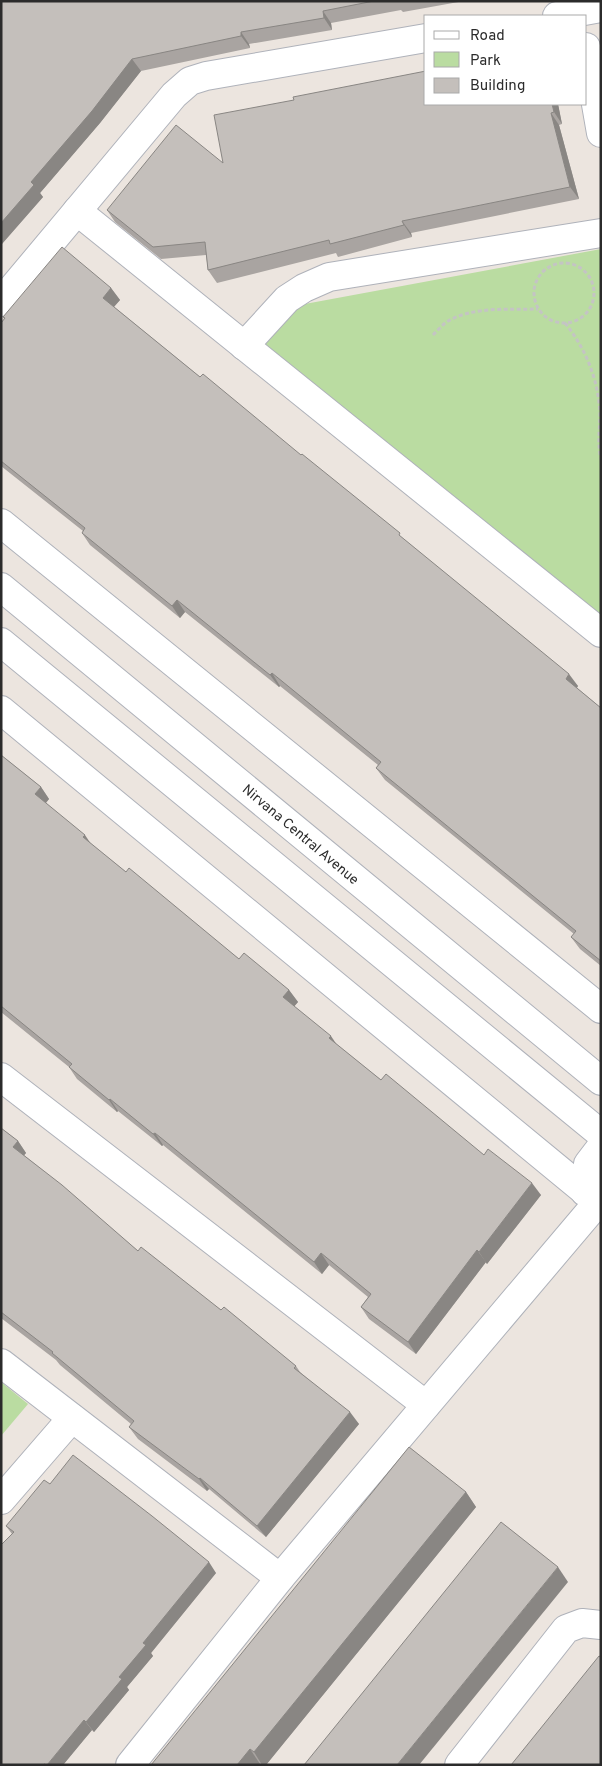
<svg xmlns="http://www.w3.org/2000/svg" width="602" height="1766" font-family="Overpass,sans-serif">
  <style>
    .green { fill: #badca1 }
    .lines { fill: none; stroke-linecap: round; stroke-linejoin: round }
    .minor-casing { stroke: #afb2ba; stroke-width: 30 }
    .path { stroke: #c4c4c4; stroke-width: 3; stroke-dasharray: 4 2.5; stroke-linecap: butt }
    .minor { stroke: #fff; stroke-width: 28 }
    .wall { fill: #a9a4a1 }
    .shaded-wall { fill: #898683 }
    .building { fill: #c4bfbb; stroke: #898683 }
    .labels { text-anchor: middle; stroke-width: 5; stroke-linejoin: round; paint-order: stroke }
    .street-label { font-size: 14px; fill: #2b2b2b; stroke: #fff }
  </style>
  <rect width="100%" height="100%" fill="#ece5df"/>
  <!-- green -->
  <g class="green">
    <path d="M 601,249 L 601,626 L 262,347 L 294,306 Z"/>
    <path d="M 1,1382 L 28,1404 L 1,1436 Z"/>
  </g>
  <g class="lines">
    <defs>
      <g id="minor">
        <path d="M 557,16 L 601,8"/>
        <path d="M 586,47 L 601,133"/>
        <path d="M 77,211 L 601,633"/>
        <path d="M 1,302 L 174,95 L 190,81 L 206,76 L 426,38"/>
        <path d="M 244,346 L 287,299 L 304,288 L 329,277 L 601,233"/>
        <path d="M 1,523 L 601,1009"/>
        <path d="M 1,587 L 601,1081"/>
        <path d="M 1,642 L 601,1134"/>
        <path d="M 1,710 L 598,1202 L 280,1578 L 130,1765"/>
        <path d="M 1,1077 L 426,1405"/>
        <path d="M 598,1188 L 585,1192 L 588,1164 L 601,1147"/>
        <path d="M 1,1363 L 280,1578"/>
        <path d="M 1,1500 L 72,1418"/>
        <path d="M 459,1765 L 566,1629 L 582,1623 L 601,1625"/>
      </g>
    </defs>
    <!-- minor casing -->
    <use href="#minor" class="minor-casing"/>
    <!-- path -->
    <g class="path">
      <circle cx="564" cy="293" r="30"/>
      <path d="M 565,323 C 586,349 598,379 600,413 C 600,430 597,441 601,459"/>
      <path d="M 433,335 C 438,330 443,324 448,321 C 475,306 508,310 538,309"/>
    </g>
    <!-- minor -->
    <use href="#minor" class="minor"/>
  </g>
  <!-- wall -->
  <g class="wall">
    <path d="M 1,1 L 464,1 L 403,12 L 401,10 L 331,23 L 332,30 L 249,44 L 250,48 L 141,71 L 100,123 L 40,193 L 43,197 L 1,245 Z"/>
    <path d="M 558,104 L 562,124 L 559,125 L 579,199 L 411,233 L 412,237 L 338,257 L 336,253 L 217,283 L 208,270 L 206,255 L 161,259 L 115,222 L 107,210 L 223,163 Z"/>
    <path d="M 111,288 L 120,300 L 114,307 L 200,377 L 406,541 L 578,686 L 577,688 L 601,708 L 601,966 L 580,949 L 571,937 L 574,934 L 385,780 L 376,768 L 378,765 L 280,686 L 279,687 L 185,612 L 180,618 L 90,545 L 82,533 L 83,531 L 1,466 L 1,323 L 4,319 L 3,317 Z"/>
    <path d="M 1,755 L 41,787 L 49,799 L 46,803 L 91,844 L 126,872 L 239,959 L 289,990 L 298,1002 L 294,1006 L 337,1045 L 381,1080 L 484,1155 L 541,1195 L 487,1264 L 486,1262 L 416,1354 L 369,1319 L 361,1307 L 368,1297 L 329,1265 L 322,1274 L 163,1145 L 162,1146 L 118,1111 L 117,1112 L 77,1079 L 69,1067 L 1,1012 Z"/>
    <path d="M 1,1128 L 18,1141 L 26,1153 L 24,1155 L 138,1251 L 221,1310 L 296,1366 L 300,1372 L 359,1424 L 266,1537 L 209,1489 L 207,1491 L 138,1439 L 129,1427 L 131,1424 L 60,1365 L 56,1360 L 1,1318 Z"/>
    <path d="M 50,1484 L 216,1573 L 151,1653 L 153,1656 L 127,1687 L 129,1690 L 94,1732 L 92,1730 L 63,1765 L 12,1534 L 6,1526 Z"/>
    <path d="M 466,1492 L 476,1507 L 266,1765 L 260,1764 L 151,1765 Z"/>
  </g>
  <!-- shaded-wall -->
  <g class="shaded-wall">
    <path d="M 323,11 L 331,23 L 332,30 L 324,18 Z"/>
    <path d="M 241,32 L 249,44 L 250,48 L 241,36 Z"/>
    <path d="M 132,59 L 141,71 L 100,123 L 40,193 L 43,197 L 1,245 L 1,223 L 31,182 Z"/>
    <path d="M 552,104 L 558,104 L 562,124 L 554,112 Z"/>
    <path d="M 551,113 L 559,125 L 579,199 L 570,187 Z"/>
    <path d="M 402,221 L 411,233 L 412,237 L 404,225 Z"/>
    <path d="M 111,288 L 120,300 L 111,310 L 103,298 Z"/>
    <path d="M 177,600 L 185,612 L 180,618 L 172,606 Z"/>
    <path d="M 272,673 L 280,686 L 279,687 L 270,675 Z"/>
    <path d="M 569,674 L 578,686 L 574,691 L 566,679 Z"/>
    <path d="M 41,787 L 49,799 L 43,806 L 35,794 Z"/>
    <path d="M 85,835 L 93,847 L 83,837 Z"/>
    <path d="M 289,990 L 298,1002 L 292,1009 L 283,997 Z"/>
    <path d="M 331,1036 L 339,1048 L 329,1038 Z"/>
    <path d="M 110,1099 L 118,1111 L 117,1112 L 109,1100 Z"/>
    <path d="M 155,1133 L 163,1145 L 162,1146 L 153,1134 Z"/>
    <path d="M 18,1141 L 26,1153 L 21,1159 L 13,1147 Z"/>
    <path d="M 532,1183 L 541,1195 L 487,1264 L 479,1252 Z"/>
    <path d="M 477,1250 L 486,1262 L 416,1354 L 408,1342 Z"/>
    <path d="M 321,1253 L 329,1265 L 322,1274 L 314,1262 Z"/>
    <path d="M 350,1412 L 359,1424 L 266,1537 L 257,1526 Z"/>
    <path d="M 200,1478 L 209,1489 L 207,1491 L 199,1479 Z"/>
    <path d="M 466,1492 L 476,1507 L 266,1765 L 262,1765 L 254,1752 Z"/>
    <path d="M 209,1562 L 216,1573 L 151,1653 L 153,1656 L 127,1687 L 129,1690 L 94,1732 L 86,1722 L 143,1643 Z"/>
    <path d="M 558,1567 L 568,1582 L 419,1765 L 397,1765 Z"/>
    <path d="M 84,1720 L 92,1730 L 63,1765 L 47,1765 Z"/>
    <path d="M 250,1749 L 260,1764 L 259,1765 L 237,1765 Z"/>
  </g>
  <!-- building -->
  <g class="building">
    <path d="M 1,1 L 374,1 L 323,11 L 324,18 L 241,32 L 241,36 L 132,59 L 92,111 L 31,182 L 34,185 L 1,223 Z"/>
    <path d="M 426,71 L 426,104 L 552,104 L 554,112 L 551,113 L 570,187 L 402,221 L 404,225 L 330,244 L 329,240 L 208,270 L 205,242 L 153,247 L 107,210 L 176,125 L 223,163 L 214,115 L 294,100 L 293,97 Z"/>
    <path d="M 62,247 L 111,288 L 103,298 L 200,377 L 203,374 L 301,455 L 302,454 L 400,533 L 399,535 L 569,674 L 566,679 L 601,708 L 601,961 L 571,937 L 576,931 L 376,768 L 381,762 L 272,673 L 270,675 L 177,600 L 172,606 L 82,533 L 85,528 L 1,461 L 1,323 L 5,318 L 3,317 Z"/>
    <path d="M 1,755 L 41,787 L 35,794 L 85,835 L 83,837 L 126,872 L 129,868 L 239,959 L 244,953 L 289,990 L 283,997 L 331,1036 L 329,1038 L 381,1080 L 386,1074 L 484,1155 L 488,1149 L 532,1183 L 479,1252 L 477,1250 L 408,1342 L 361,1307 L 371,1294 L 321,1253 L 314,1262 L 155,1133 L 153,1134 L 110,1099 L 109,1100 L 69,1067 L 72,1064 L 1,1006 Z"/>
    <path d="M 1,1128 L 18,1141 L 13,1147 L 62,1185 L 138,1251 L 141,1247 L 221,1310 L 224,1307 L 296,1366 L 294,1368 L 350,1412 L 257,1526 L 200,1478 L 199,1479 L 129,1427 L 134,1421 L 52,1353 L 53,1352 L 1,1312 Z"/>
    <path d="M 409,1447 L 466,1492 L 254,1752 L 250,1749 L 237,1765 L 151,1765 Z"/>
    <path d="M 73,1455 L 152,1516 L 209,1562 L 143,1643 L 146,1645 L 119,1677 L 122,1679 L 86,1722 L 84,1720 L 47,1765 L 44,1764 L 44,1765 L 1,1765 L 1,1545 L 14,1532 L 6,1526 L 44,1480 L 50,1484 Z"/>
    <path d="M 501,1522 L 558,1567 L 397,1765 L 304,1765 Z"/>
    <path d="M 599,1656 L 601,1657 L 601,1765 L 511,1765 Z"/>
  </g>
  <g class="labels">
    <!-- street labels -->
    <g class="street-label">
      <text transform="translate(301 834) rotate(40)" y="5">Nirvana Central Avenue</text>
    </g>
  </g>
  <!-- border -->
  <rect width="602" height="1766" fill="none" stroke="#2b2b2b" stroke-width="5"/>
  <!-- legend -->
  <rect x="424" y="15" width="162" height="90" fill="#ffffff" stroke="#aaaaaa"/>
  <rect x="434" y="31" width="25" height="8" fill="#ffffff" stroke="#aaaaaa"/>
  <text x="470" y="40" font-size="15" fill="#2b2b2b">Road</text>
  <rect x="434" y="52" width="25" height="15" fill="#badca1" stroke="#aaaaaa"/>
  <text x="470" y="65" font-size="15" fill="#2b2b2b">Park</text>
  <rect x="434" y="78" width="25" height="15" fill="#c4bfbb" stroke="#aaaaaa"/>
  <text x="470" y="90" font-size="15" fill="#2b2b2b">Building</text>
</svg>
